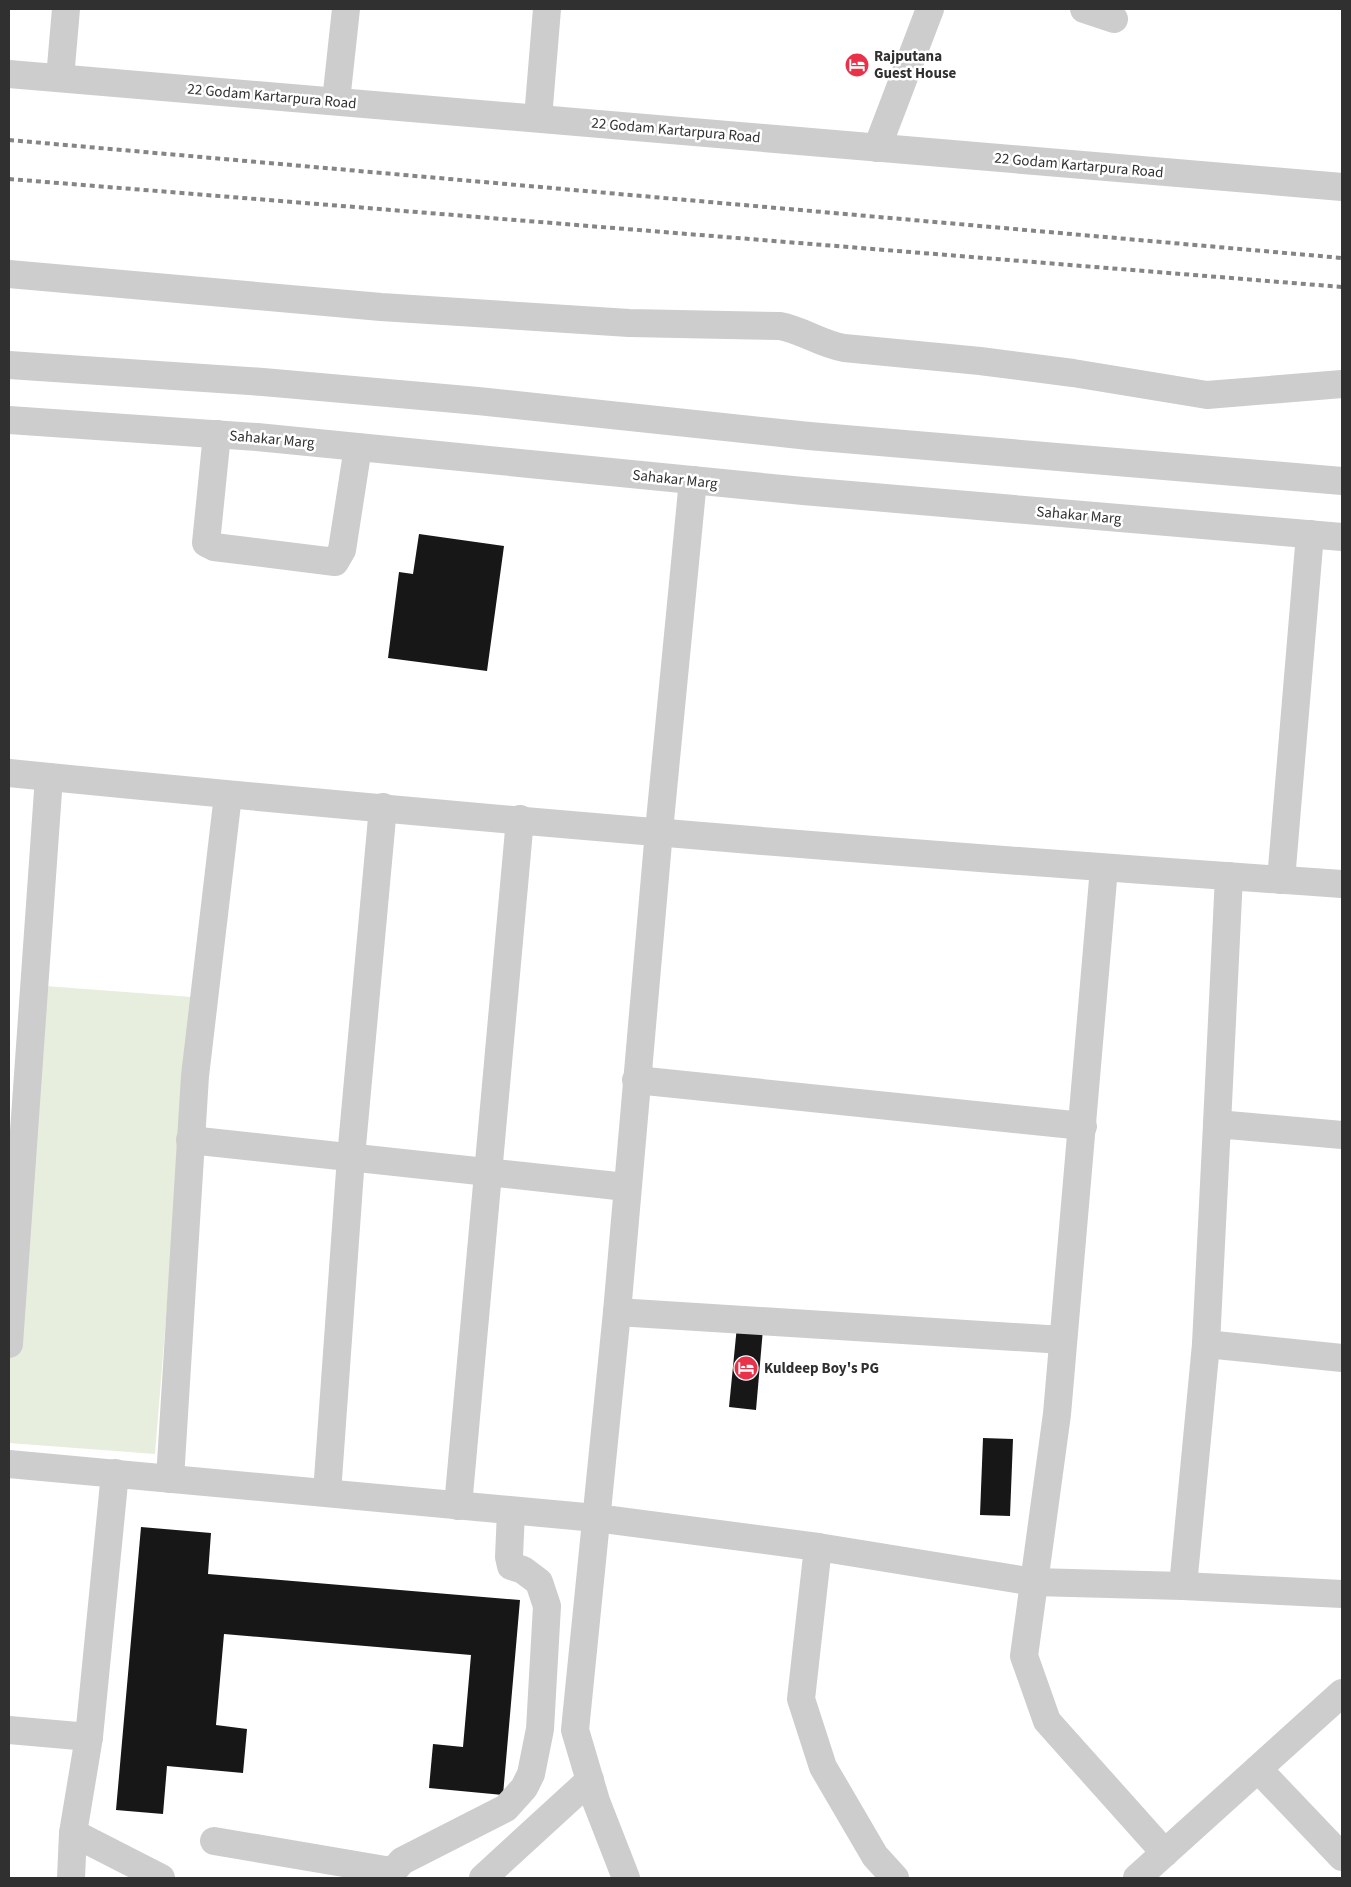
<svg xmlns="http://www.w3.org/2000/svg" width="1351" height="1887" font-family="'Source Sans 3',sans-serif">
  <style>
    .green { fill: #e7eede }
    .building { fill: #171717 }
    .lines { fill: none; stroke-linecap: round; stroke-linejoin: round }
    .minor { stroke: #cdcdcd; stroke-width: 28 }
    .rail { stroke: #858585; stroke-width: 4; stroke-dasharray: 5 4; stroke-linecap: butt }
    .labels { text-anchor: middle; stroke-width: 5; stroke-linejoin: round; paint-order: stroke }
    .poi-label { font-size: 15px; font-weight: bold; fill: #303030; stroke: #fff; text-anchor: start }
    .street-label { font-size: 15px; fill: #303030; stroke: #fff }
  </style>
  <rect width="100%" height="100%" fill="#fff"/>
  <!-- green -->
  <path class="green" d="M 32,985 L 192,997 L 155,1454 L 9,1443 L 9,1284 Z"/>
  <!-- building -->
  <g class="building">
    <path d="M 419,534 L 504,546 L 487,671 L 388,658 L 399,572 L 413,574 Z"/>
    <path d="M 737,1326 L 763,1329 L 756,1410 L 729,1407 Z"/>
    <path d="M 983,1438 L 1013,1439 L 1010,1516 L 980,1515 Z"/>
    <path d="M 141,1527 L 211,1533 L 208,1574 L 520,1600 L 503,1795 L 429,1788 L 433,1744 L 463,1747 L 471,1655 L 224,1634 L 216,1725 L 247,1729 L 243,1773 L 167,1766 L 163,1814 L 116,1810 Z"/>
  </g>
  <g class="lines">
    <!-- minor -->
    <g class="minor">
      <path d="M 1084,9 L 1114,19"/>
      <path d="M 9,74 L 1342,187"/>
      <path d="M 60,78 L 66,9"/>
      <path d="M 336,101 L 346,9"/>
      <path d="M 538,118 L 547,9"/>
      <path d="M 877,148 L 930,9"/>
      <path d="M 9,274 L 381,307 L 629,323 L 780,326 C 802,330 821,344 844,348 L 980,361 L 1073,373 L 1207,395 L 1342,384"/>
      <path d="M 9,365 L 263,382 L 478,401 L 809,436 L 1342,481"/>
      <path d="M 9,420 L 257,437 L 803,491 L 1342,537"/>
      <path d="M 217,434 L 206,543 L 214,547 L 335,562 L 342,550 L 358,447"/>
      <path d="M 9,773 C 452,817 897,854 1342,884"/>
      <path d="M 1104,868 L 1057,1414 L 1024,1656 L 1047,1721 L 1165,1853"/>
      <path d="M 1281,880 L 1310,534"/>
      <path d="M 636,1080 L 1083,1126"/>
      <path d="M 1217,1124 L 1229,876"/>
      <path d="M 1342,1135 L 1217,1124 L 1206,1344 L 1342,1358"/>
      <path d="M 190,1140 L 626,1187"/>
      <path d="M 617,1312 L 1063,1340"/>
      <path d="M 9,1344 L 49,777"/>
      <path d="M 1206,1344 L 1183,1586 L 1342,1594"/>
      <path d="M 9,1464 L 596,1518 L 818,1547 L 801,1699 L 823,1767 L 875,1856 L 895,1878"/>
      <path d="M 170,1479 L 195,1076 L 228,795"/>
      <path d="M 327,1493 L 351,1157 L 383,807"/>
      <path d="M 458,1506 L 520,819"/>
      <path d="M 818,1547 L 1034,1582 L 1183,1586"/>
      <path d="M 9,1730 L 89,1737"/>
      <path d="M 1258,1769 L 1342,1857"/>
      <path d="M 73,1833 L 161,1878"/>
      <path d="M 214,1841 L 391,1871"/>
      <path d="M 71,1878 L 73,1833 L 89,1737 L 115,1473"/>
      <path d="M 387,1878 L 402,1861 L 506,1808 L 524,1788 L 531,1774 L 540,1729 L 547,1606 L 539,1582 L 523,1570 L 511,1566 L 509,1557 L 511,1511"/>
      <path d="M 483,1878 L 590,1780"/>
      <path d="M 626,1878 L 596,1801 L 575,1730 L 617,1312 L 659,831 L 693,480"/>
      <path d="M 1137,1878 L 1342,1693"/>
    </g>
    <!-- rail -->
    <g class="rail">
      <path d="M 9,140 L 1342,258"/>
      <path d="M 9,179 L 1342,287"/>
    </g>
  </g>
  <!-- icons -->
  <defs>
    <symbol id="hotel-disc" viewBox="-11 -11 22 22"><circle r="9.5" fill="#e93149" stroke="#fff"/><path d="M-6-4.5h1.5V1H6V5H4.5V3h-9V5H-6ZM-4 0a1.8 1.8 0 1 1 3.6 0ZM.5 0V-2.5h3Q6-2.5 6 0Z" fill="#fff"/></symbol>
  </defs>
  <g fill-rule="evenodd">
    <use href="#hotel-disc" x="843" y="51" width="28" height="28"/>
    <use href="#hotel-disc" x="732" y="1354" width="28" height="28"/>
  </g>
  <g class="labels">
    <!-- poi labels -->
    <g class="poi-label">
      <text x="874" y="61">Rajputana<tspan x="874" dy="17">Guest House</tspan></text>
      <text x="764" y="1373">Kuldeep Boy's PG</text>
    </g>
    <!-- street labels -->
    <g class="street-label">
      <text transform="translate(272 96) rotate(5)" y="5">22 Godam Kartarpura Road</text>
      <text transform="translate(676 130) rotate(5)" y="5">22 Godam Kartarpura Road</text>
      <text transform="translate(1079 165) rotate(5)" y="5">22 Godam Kartarpura Road</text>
      <text transform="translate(272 439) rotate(5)" y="5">Sahakar Marg</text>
      <text transform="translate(675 479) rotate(6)" y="5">Sahakar Marg</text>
      <text transform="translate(1079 515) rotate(5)" y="5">Sahakar Marg</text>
    </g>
  </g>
  <!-- border -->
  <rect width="1351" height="1887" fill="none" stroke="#303030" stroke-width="20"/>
</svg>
